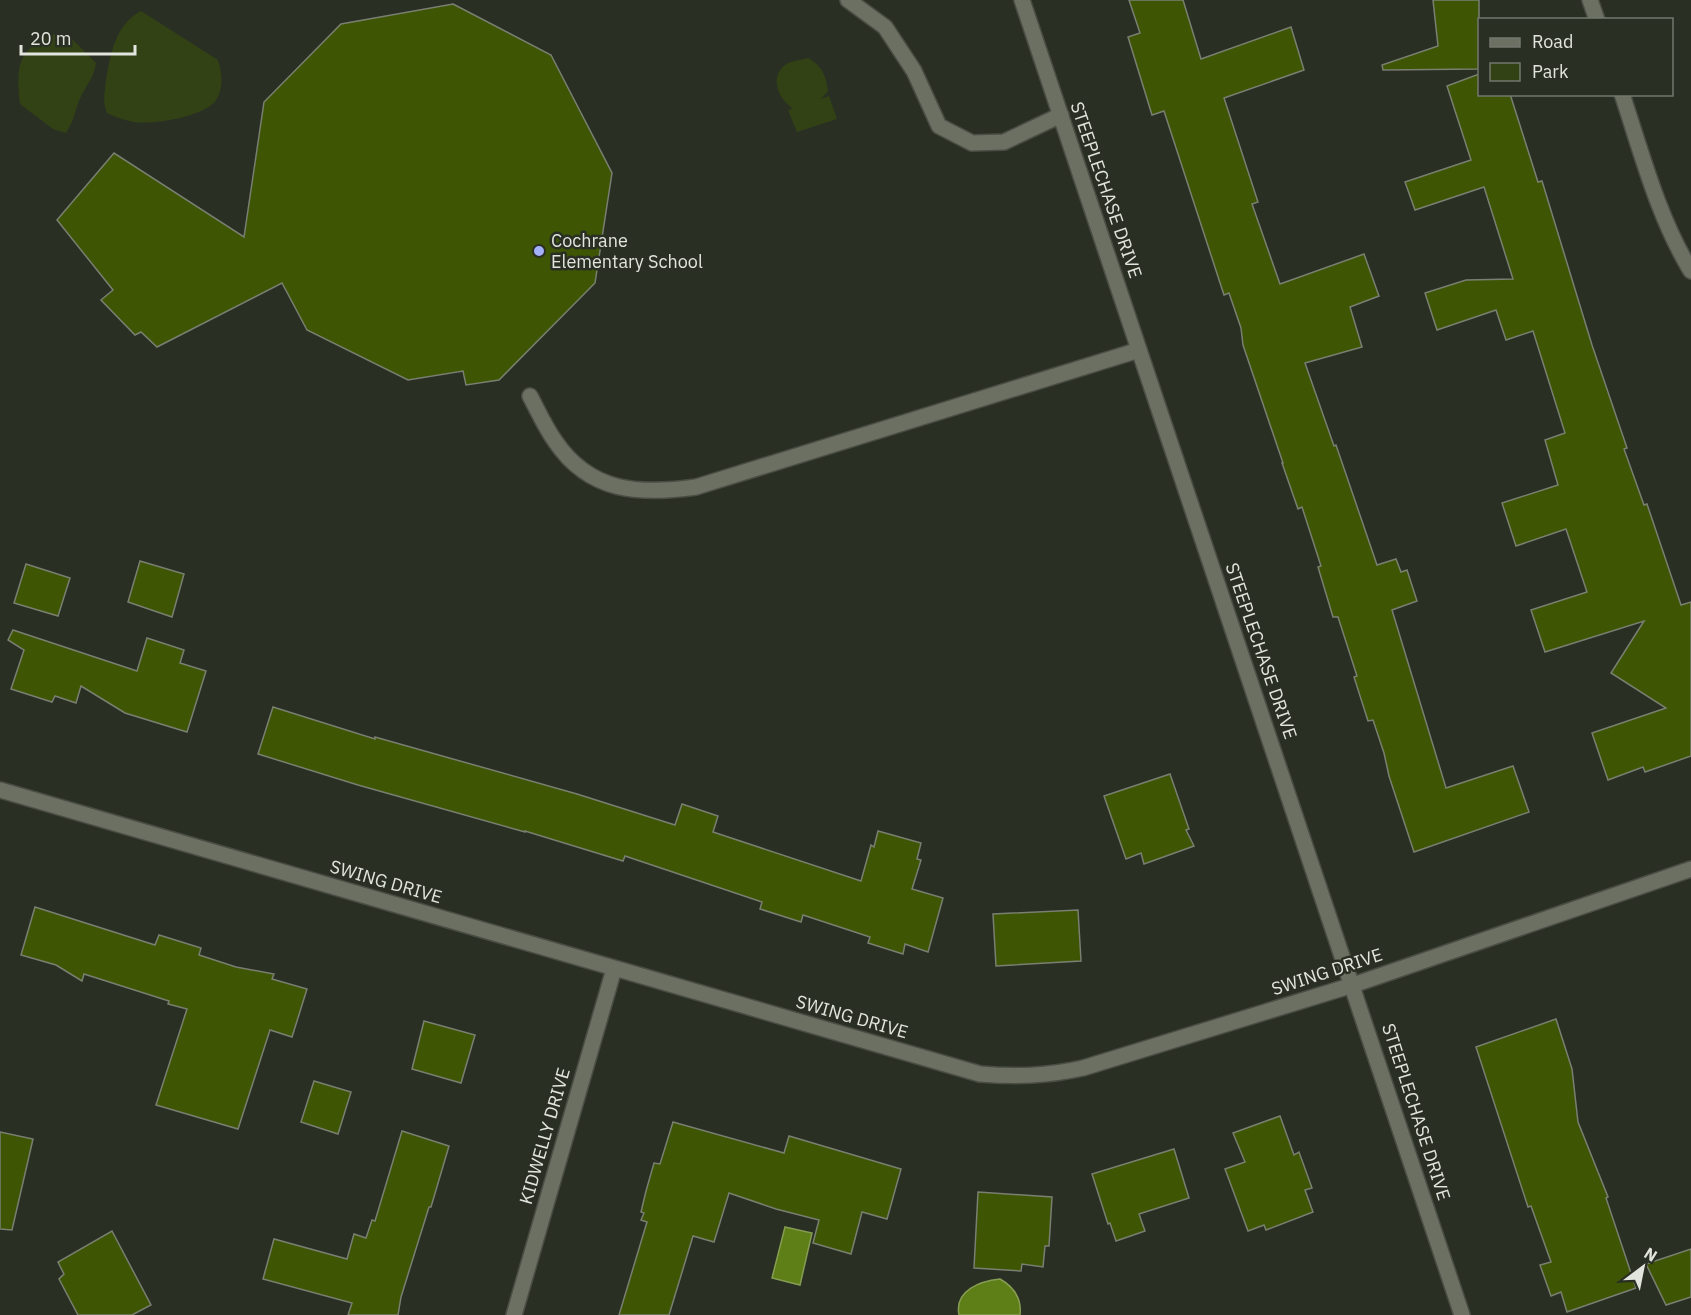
<svg xmlns="http://www.w3.org/2000/svg" width="1691" height="1315" font-family="'IBM Plex Sans',sans-serif">
  <style>
    .green { fill: #324214 }
    .water { fill: #5e7e17; stroke: #859d52; stroke-width: 1.5 }
    .building { fill: #3e5604; stroke: #797f71; stroke-width: 1.5 }
    .lines { fill: none; stroke-linecap: round; stroke-linejoin: round }
    .service-casing { stroke: #494d43; stroke-width: 18 }
    .minor-casing { stroke: #494d43; stroke-width: 18 }
    .service { stroke: #6b7063; stroke-width: 15 }
    .minor { stroke: #6b7063; stroke-width: 15 }
    .poi-dot { fill: #a4b1fc; stroke: #2a2f24; stroke-width: 2 }
    .labels { text-anchor: middle; stroke-width: 5; stroke-linejoin: round; paint-order: stroke }
    .street-label { font-size: 18px; fill: #e1e5dd; stroke: #2a2f24 }
    .poi-label { font-size: 18px; fill: #e1e5dd; stroke: #2a2f24; text-anchor: start }
  </style>
  <rect width="100%" height="100%" fill="#2a2f24"/>
  <!-- green -->
  <g class="green">
    <path d="M 141,11 L 218,60 C 222,73 224,88 216,100 C 205,117 152,125 133,122 C 124,120 115,117 107,113 C 102,100 105,93 106,80 C 111,53 115,25 141,11 Z"/>
    <path d="M 54,34 L 73,40 L 96,63 C 93,77 92,77 85,89 C 76,102 76,118 66,133 L 53,129 L 20,104 C 16,65 17,50 54,34 Z"/>
    <path d="M 808,58 C 822,66 826,75 828,91 L 821,99 L 829,96 L 837,119 L 797,132 L 788,110 L 792,109 L 791,107 C 779,98 769,78 785,65 C 790,61 801,60 808,58 Z"/>
  </g>
  <!-- water -->
  <g class="water">
    <path d="M 785,1227 L 812,1233 L 800,1285 L 772,1278 Z"/>
    <path d="M 1000,1279 C 1014,1287 1022,1298 1020,1315 L 959,1315 C 954,1290 981,1281 1000,1279 Z"/>
  </g>
  <!-- building -->
  <g class="building">
    <path d="M 1129,0 L 1183,0 L 1201,59 L 1291,27 L 1304,70 L 1224,98 L 1258,202 L 1252,204 L 1280,284 L 1364,254 L 1379,296 L 1350,307 L 1362,347 L 1305,363 L 1334,446 L 1336,445 L 1377,565 L 1396,559 L 1401,572 L 1407,570 L 1417,601 L 1392,610 L 1446,788 L 1513,766 L 1529,812 L 1414,852 L 1389,776 L 1384,753 L 1373,720 L 1368,721 L 1354,677 L 1357,676 L 1338,617 L 1333,617 L 1318,567 L 1321,566 L 1302,507 L 1298,509 L 1282,463 L 1283,463 L 1243,345 L 1241,328 L 1229,293 L 1224,295 L 1164,111 L 1152,115 L 1128,37 L 1140,33 Z"/>
    <path d="M 1433,0 L 1479,0 L 1479,69 L 1383,70 L 1382,65 L 1438,46 Z"/>
    <path d="M 453,4 L 551,55 L 612,173 L 595,283 L 499,380 L 466,385 L 463,371 L 408,380 L 307,330 L 282,283 L 157,347 L 141,332 L 135,335 L 101,300 L 113,290 L 57,220 L 114,153 L 244,237 L 264,102 L 341,24 Z"/>
    <path d="M 1479,74 L 1479,94 L 1510,94 L 1538,182 L 1542,181 L 1592,345 L 1627,448 L 1624,449 L 1644,505 L 1647,504 L 1681,605 L 1691,602 L 1691,756 L 1645,772 L 1643,767 L 1608,780 L 1592,733 L 1666,708 L 1611,673 L 1644,621 L 1545,652 L 1531,610 L 1587,592 L 1566,529 L 1516,546 L 1502,503 L 1558,485 L 1545,440 L 1565,433 L 1533,331 L 1506,340 L 1496,310 L 1437,330 L 1425,293 L 1466,280 L 1513,279 L 1484,187 L 1415,210 L 1405,182 L 1471,160 L 1447,86 Z"/>
    <path d="M 140,561 L 184,574 L 172,617 L 128,602 Z"/>
    <path d="M 26,564 L 70,578 L 58,616 L 14,603 Z"/>
    <path d="M 13,630 L 137,671 L 147,638 L 184,650 L 180,663 L 206,671 L 187,732 L 125,713 L 81,686 L 76,703 L 55,696 L 52,702 L 11,689 L 24,650 L 8,640 Z"/>
    <path d="M 273,707 L 375,739 L 375,737 L 577,794 L 675,825 L 682,804 L 718,816 L 713,832 L 861,881 L 871,845 L 874,847 L 878,831 L 921,843 L 917,859 L 921,860 L 912,889 L 943,898 L 928,952 L 905,944 L 903,954 L 868,943 L 870,937 L 803,915 L 801,922 L 760,909 L 762,902 L 625,856 L 623,861 L 525,831 L 525,832 L 358,785 L 258,754 Z"/>
    <path d="M 1170,774 L 1189,829 L 1186,830 L 1194,846 L 1144,864 L 1141,853 L 1126,859 L 1104,796 Z"/>
    <path d="M 35,907 L 155,945 L 159,935 L 201,948 L 199,955 L 236,967 L 274,974 L 272,979 L 307,989 L 292,1037 L 270,1030 L 238,1129 L 156,1105 L 187,1009 L 168,1004 L 169,1001 L 84,974 L 82,981 L 56,965 L 21,955 Z"/>
    <path d="M 1078,910 L 1081,961 L 996,966 L 993,914 Z"/>
    <path d="M 1556,1019 L 1572,1069 L 1578,1122 L 1608,1197 L 1606,1198 L 1636,1288 L 1567,1312 L 1561,1292 L 1551,1296 L 1540,1265 L 1551,1262 L 1531,1206 L 1528,1207 L 1476,1047 Z"/>
    <path d="M 424,1021 L 475,1035 L 461,1083 L 412,1069 Z"/>
    <path d="M 314,1081 L 351,1092 L 338,1134 L 301,1122 Z"/>
    <path d="M 1280,1116 L 1294,1155 L 1299,1152 L 1312,1188 L 1305,1190 L 1313,1212 L 1266,1230 L 1264,1225 L 1248,1231 L 1225,1169 L 1245,1162 L 1233,1133 Z"/>
    <path d="M 673,1122 L 784,1153 L 789,1136 L 901,1169 L 887,1219 L 862,1212 L 851,1254 L 813,1243 L 819,1220 L 776,1209 L 729,1193 L 714,1242 L 693,1236 L 669,1315 L 619,1315 L 647,1222 L 641,1220 L 644,1213 L 641,1212 L 646,1191 L 654,1163 L 660,1164 Z"/>
    <path d="M 402,1131 L 449,1146 L 431,1207 L 429,1207 L 401,1297 L 398,1315 L 348,1315 L 352,1303 L 263,1279 L 274,1239 L 347,1259 L 354,1234 L 366,1238 L 372,1220 L 375,1221 Z"/>
    <path d="M 0,1132 L 33,1139 L 12,1230 L 0,1229 Z"/>
    <path d="M 1174,1149 L 1189,1198 L 1139,1214 L 1145,1231 L 1116,1241 L 1110,1223 L 1108,1224 L 1092,1174 Z"/>
    <path d="M 978,1192 L 1052,1197 L 1049,1246 L 1045,1246 L 1043,1267 L 1022,1264 L 1021,1271 L 974,1268 Z"/>
    <path d="M 112,1231 L 151,1305 L 132,1315 L 78,1315 L 59,1279 L 64,1274 L 58,1262 Z"/>
    <path d="M 1691,1249 L 1691,1297 L 1666,1305 L 1646,1264 Z"/>
  </g>
  <g class="lines">
    <defs>
      <g id="service">
        <path d="M 848,0 L 885,27 L 914,71 L 939,126 L 972,143 L 1004,142 L 1061,115"/>
        <path d="M 530,396 C 538,411 545,427 555,441 C 590,493 640,495 696,487 L 1139,350"/>
      </g>
      <g id="minor">
        <path d="M 1022,0 L 1462,1315"/>
        <path d="M 1590,0 L 1597,20"/>
        <path d="M 1622,94 C 1642,154 1658,217 1691,271"/>
        <path d="M 0,790 L 980,1074 C 1017,1077 1047,1076 1083,1068 L 1353,985 L 1691,869"/>
        <path d="M 514,1315 L 614,969"/>
      </g>
    </defs>
    <!-- service casing -->
    <use href="#service" class="service-casing"/>
    <!-- minor casing -->
    <use href="#minor" class="minor-casing"/>
    <!-- service -->
    <use href="#service" class="service"/>
    <!-- minor -->
    <use href="#minor" class="minor"/>
  </g>
  <!-- markers -->
  <circle class="poi-dot" cx="539" cy="251" r="6"/>
  <g class="labels">
    <!-- street labels -->
    <g class="street-label">
      <text transform="translate(1106 190) rotate(71)" y="6">STEEPLECHASE DRIVE</text>
      <text transform="translate(1261 651) rotate(71)" y="6">STEEPLECHASE DRIVE</text>
      <text transform="translate(386 882) rotate(16)" y="6">SWING DRIVE</text>
      <text transform="translate(1327 972) rotate(-18)" y="6">SWING DRIVE</text>
      <text transform="translate(852 1017) rotate(16)" y="6">SWING DRIVE</text>
      <text transform="translate(1416 1112) rotate(72)" y="6">STEEPLECHASE DRIVE</text>
      <text transform="translate(545 1136) rotate(-74)" y="6">KIDWELLY DRIVE</text>
    </g>
    <!-- poi labels -->
    <g class="poi-label">
      <text x="551" y="247">Cochrane<tspan x="551" dy="21">Elementary School</tspan></text>
    </g>
  </g>
  <!-- legend -->
  <rect x="1478" y="18" width="195" height="78" fill="#2a2f24" stroke="#73786e" stroke-width="1.5"/>
  <rect x="1490" y="38" width="30" height="9" fill="#6b7063" stroke="#73786e" stroke-width="1.5"/>
  <text x="1532" y="48" font-size="18" fill="#e1e5dd">Road</text>
  <rect x="1490" y="63" width="30" height="18" fill="#324214" stroke="#73786e" stroke-width="1.5"/>
  <text x="1532" y="78" font-size="18" fill="#e1e5dd">Park</text>
  <!-- north arrow -->
  <g transform="translate(1643 1267) rotate(32)" stroke="#2a2f24" stroke-width="4.5" paint-order="stroke">
  <path d="M0-4.5L10 22L0 15L-10 22Z" fill="#e1e5dd"/>
  <text y="-9" font-size="16" font-weight="bold" text-anchor="middle" fill="#e1e5dd">N</text>
  </g>
  <!-- scale -->
  <path d="M21 45v9h114v-9" fill="none" stroke="#e1e5dd" stroke-width="3"/>
  <text x="30" y="45" font-size="18" fill="#e1e5dd" stroke="#2a2f24" stroke-width="4.5" paint-order="stroke">20 m</text>
</svg>
